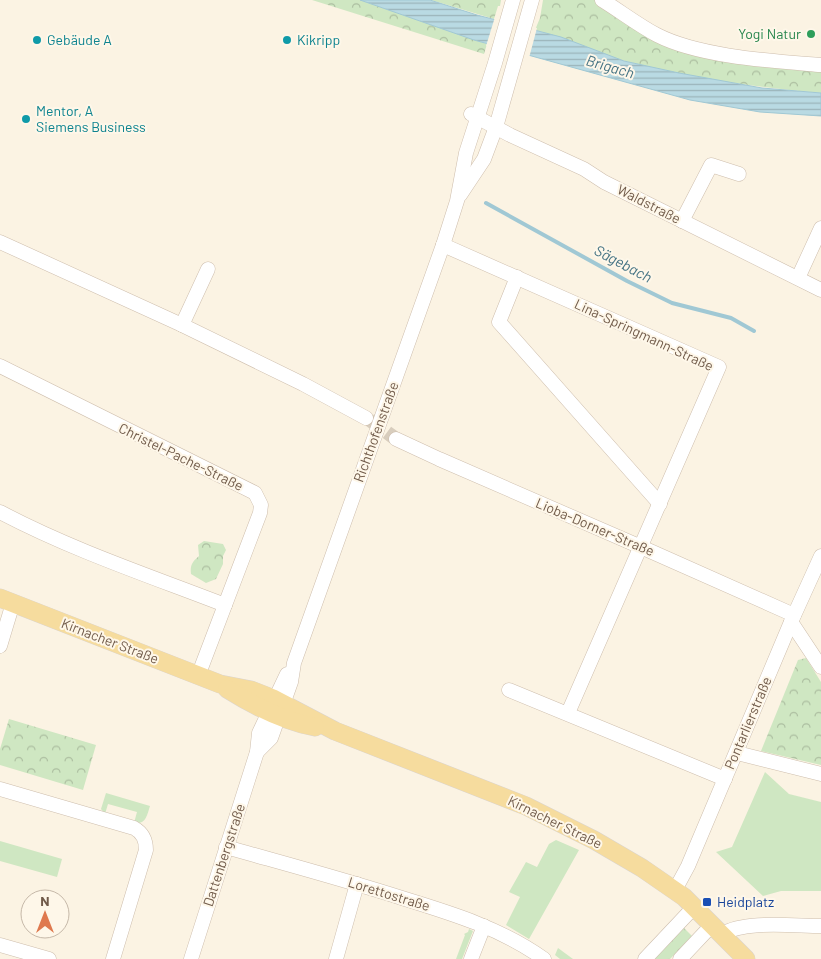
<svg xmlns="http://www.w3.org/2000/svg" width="821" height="959" font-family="Barlow,sans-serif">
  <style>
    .green { fill: #cfe7c2 }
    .forest { fill: url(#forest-crowns) }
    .water { fill: url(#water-rules); stroke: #a0c8d4 }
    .pier { fill: #fbf3e3 }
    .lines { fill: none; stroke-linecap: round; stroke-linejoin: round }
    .stream { stroke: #a0c8d4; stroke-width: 4 }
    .minor-tunnel { stroke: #d8cdbd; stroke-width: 14; stroke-dasharray: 14 7; stroke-linecap: butt }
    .minor-casing { stroke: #cebead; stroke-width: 15 }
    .major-casing { stroke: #dad4d0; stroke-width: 19 }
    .minor { stroke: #fff; stroke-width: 14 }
    .major { stroke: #f6dc9e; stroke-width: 18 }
    .leisure-dot { fill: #2e9e5b; stroke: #fef7e9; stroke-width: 2 }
    .culture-dot { fill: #0f9aa8; stroke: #fef7e9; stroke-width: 2 }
    .transit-dot { fill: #1a4fb4; stroke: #fef7e9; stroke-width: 2 }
    .labels { text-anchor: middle; stroke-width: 4; stroke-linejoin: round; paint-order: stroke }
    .leisure-label { font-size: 14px; fill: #27864d; stroke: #fef7e9; text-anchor: end }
    .culture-label { font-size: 14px; fill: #0d838f; stroke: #fef7e9; text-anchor: start }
    .street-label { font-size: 14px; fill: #715b4a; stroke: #fef7e9 }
    .transit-label { font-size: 14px; fill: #164399; stroke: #fef7e9; text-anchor: start }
    .water-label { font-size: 15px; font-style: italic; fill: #467484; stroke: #fef7e9 }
  </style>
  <defs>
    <pattern id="forest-crowns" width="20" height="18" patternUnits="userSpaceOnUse" patternTransform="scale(1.25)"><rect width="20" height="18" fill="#cfe7c2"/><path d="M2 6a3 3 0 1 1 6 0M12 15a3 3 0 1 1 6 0" fill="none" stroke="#acbea0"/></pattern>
    <pattern id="water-rules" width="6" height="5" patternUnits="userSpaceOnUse" patternTransform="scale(1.25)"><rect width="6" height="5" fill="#b9dae3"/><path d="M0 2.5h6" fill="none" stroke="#9bb4ba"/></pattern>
  </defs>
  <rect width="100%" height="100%" fill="#fbf3e3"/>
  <!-- green -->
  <g class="green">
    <path d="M 765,772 L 789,794 L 821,802 L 821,891 L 781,891 L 763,896 L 716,852 L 732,847 Z"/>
    <path d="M 106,793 L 150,806 C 147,815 146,825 134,823 L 137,812 L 108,804 L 105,814 L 101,809 Z"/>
    <path d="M 556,840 L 579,850 L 529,939 L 506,925 L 520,897 L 509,892 L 526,862 L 537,867 L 549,844 Z"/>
    <path d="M 0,841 L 62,859 L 57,877 L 0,861 Z"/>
    <path d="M 469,929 L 473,931 L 462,959 L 456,959 L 465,935 L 464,934 L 468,932 Z"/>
    <path d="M 558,948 L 573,959 L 560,959 L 555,955 Z"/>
  </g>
  <!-- forest -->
  <g class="forest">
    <path d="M 312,0 L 360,0 L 487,44 L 484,54 Z"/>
    <path d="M 431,0 L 501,0 L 500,6 L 498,6 L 494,19 Z"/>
    <path d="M 543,0 L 602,0 L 676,42 L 821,65 L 821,93 C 755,87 689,78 625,61 C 595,53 565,39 535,30 L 540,18 Z"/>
    <path d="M 204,541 L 223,544 L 226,550 L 223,556 L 223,564 L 216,579 L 206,583 L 191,574 C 190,565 192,562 199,556 L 198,545 Z"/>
    <path d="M 806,658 L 821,682 L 821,765 L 761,751 L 798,660 Z"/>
    <path d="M 9,719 L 96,745 L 83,790 L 0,765 L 0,749 Z"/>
    <path d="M 682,926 L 692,936 L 670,959 L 651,959 Z"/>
  </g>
  <!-- water -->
  <path class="water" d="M 360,0 L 430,0 L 477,15 L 561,37 L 624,61 L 679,73 L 762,88 L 821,93 L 821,116 L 760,112 L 690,100 L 474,40 Z"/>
  <!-- pier -->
  <path class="pier" d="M 495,17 L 537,28 L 529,58 L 486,46 Z"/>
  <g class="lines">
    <!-- stream -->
    <path class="stream" d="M 486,203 L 627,281 L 672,303 L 731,318 L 754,331"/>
    <!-- minor-tunnel -->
    <path class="minor-tunnel" d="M 370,420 L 396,439"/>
    <defs>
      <g id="minor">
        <path d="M 602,0 C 620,11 638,25 657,35 C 700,57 773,61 821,65"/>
        <path d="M 471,114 L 510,135 L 584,169 L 604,182 L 821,290"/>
        <path d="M 460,195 L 484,159 L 496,127 L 532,0"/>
        <path d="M 682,221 L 711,165 L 739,174"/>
        <path d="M 0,242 L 182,325 L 303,384 L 366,418"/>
        <path d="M 443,245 L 719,367 L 568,713"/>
        <path d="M 517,277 L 499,322 L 660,504"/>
        <path d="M 798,278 L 821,228"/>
        <path d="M 182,325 L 208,269"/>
        <path d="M 0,366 L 255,493 L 261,505 L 260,513 L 198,676"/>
        <path d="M 396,439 L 439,459 L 641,547 L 794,615"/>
        <path d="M 0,512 C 72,550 150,576 225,605"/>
        <path d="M 791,622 L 821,667"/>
        <path d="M 0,646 L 13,603"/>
        <path d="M 509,690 L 725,779"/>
        <path d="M 257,752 L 271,738 L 291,682 L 294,663 L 443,245 L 457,201 L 466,153 L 495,63 L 513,0"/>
        <path d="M 737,753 L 821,774"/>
        <path d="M 0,789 L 134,828 C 143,833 146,840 146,850 L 113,959"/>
        <path d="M 226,847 C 286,864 346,880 405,899 C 454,914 502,929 544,959"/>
        <path d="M 675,890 L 688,866 L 791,622 L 821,556"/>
        <path d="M 722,934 C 745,920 794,926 821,926"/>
        <path d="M 0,945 L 49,959"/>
        <path d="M 191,959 L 257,752 L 259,733 L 287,674"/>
        <path d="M 336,959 L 357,884"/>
        <path d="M 471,959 L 484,926"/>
        <path d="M 645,959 L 694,907"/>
        <path d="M 680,959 L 712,925"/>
      </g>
      <g id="major">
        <path d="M 0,598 L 220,684 L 251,690 L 274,699 L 335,731 L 526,806 L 594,840 L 642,868 L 684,897 L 746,959"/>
        <path d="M 227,689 C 254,706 283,721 315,727"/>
      </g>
    </defs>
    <!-- minor casing -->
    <use href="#minor" class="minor-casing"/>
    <!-- major casing -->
    <use href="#major" class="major-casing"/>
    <!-- minor -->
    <use href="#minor" class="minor"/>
    <!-- major -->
    <use href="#major" class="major"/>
  </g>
  <!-- markers -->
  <circle class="leisure-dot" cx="811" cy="34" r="5"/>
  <g class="culture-dot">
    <circle cx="37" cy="40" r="5"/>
    <circle cx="287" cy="40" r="5"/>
    <circle cx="26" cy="119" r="5"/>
  </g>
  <rect class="transit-dot" x="702" y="897" width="10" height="10" rx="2.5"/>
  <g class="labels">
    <!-- leisure labels -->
    <g class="leisure-label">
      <text x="801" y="39">Yogi Natur</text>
    </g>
    <!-- culture labels -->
    <g class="culture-label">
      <text x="47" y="45">Gebäude A</text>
      <text x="297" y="45">Kikripp</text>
      <text x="36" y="116">Mentor, A<tspan x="36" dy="16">Siemens Business</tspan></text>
    </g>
    <!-- street labels -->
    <g class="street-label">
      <text transform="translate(649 204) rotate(27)" y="5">Waldstraße</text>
      <text transform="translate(644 335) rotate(25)" y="5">Lina-Springmann-Straße</text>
      <text transform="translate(376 432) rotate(-70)" y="5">Richthofenstraße</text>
      <text transform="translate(181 457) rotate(26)" y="5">Christel-Pache-Straße</text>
      <text transform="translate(595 527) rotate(23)" y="5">Lioba-Dorner-Straße</text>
      <text transform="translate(110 641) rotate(21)" y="5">Kirnacher Straße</text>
      <text transform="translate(748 723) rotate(-67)" y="5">Pontarlierstraße</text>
      <text transform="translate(555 822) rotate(26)" y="5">Kirnacher Straße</text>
      <text transform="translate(224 855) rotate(-72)" y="5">Dattenbergstraße</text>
      <text transform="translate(389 894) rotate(17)" y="5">Lorettostraße</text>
    </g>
    <!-- transit labels -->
    <g class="transit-label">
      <text x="717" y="907">Heidplatz</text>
    </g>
    <!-- water labels -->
    <g class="water-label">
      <text transform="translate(610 67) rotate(16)" y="5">Brigach</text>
      <text transform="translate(623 264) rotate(28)" y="5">Sägebach</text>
    </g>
  </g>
  <!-- north arrow -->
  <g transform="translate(45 914)"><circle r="24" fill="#fef7e9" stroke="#c6b9a9"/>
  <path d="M0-4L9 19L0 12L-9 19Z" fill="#df794e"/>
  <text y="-8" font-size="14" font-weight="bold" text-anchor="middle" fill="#715b4a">N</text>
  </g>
</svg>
